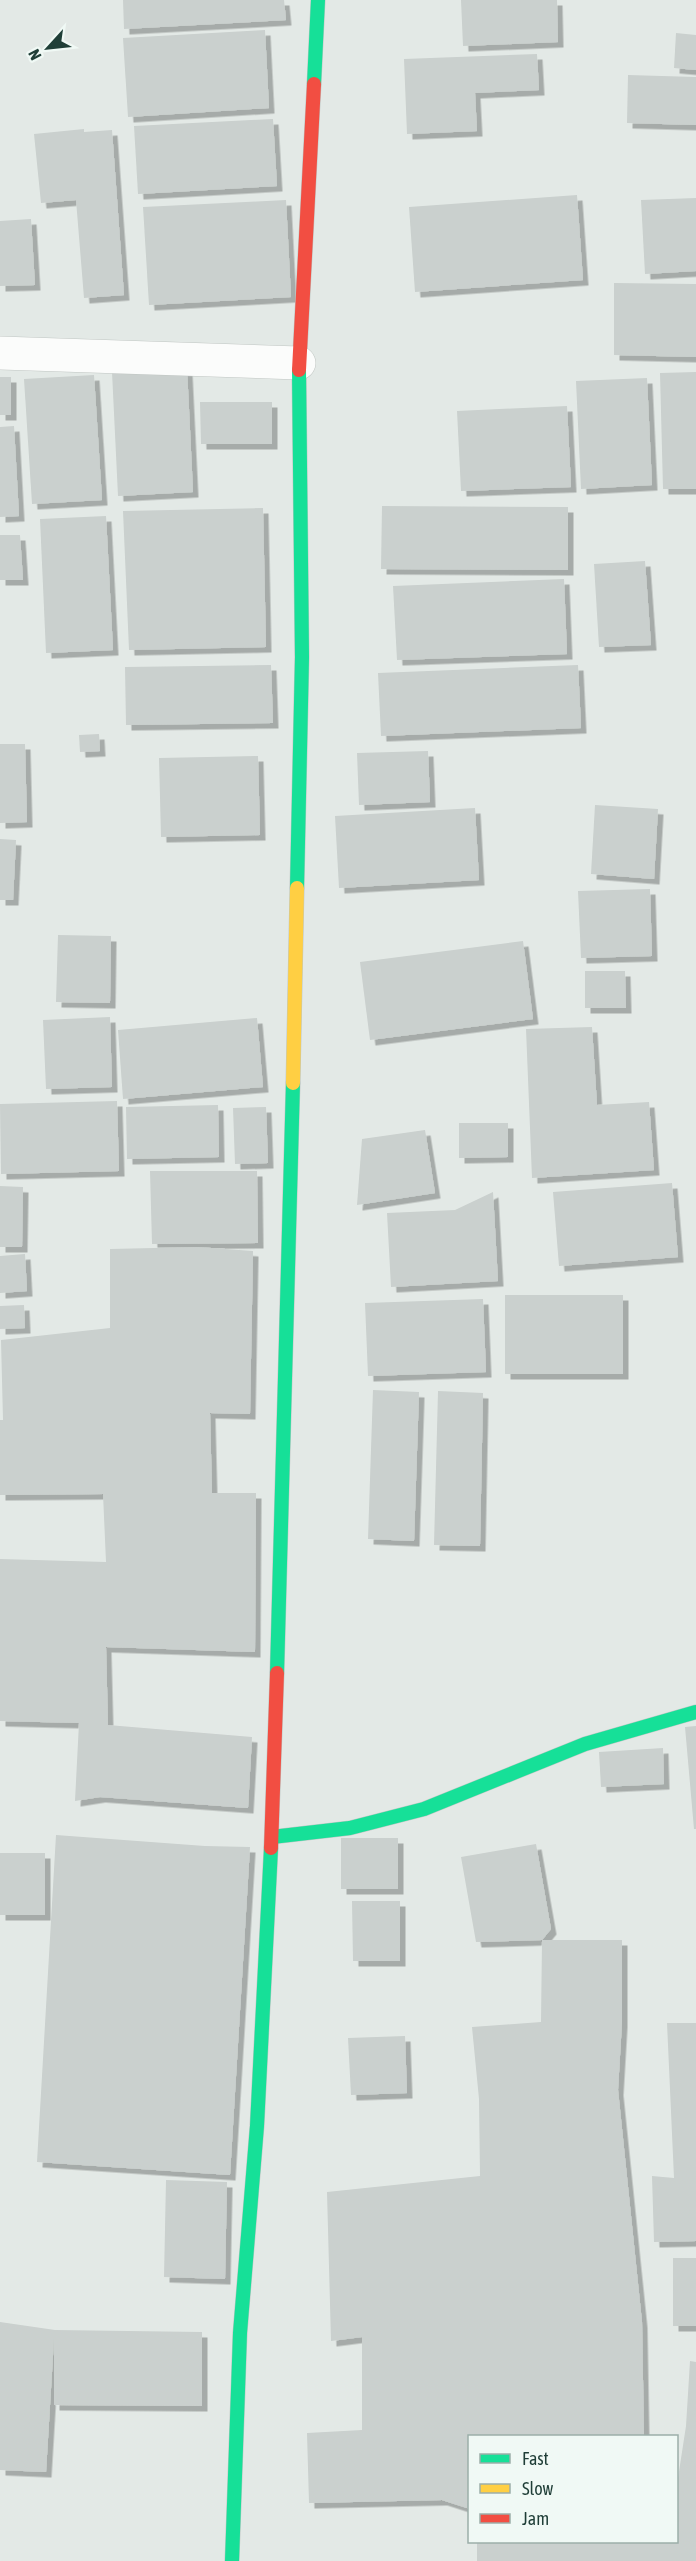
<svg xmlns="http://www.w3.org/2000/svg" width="696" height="2561" font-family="'Asap Condensed',sans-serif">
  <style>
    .building { fill: #cad0ce; filter: url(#shadow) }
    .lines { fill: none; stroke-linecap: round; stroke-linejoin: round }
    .street-casing { stroke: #c0c6c3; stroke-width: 34 }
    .fast-casing { stroke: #bec7c4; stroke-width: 15 }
    .slow-casing { stroke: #bec7c4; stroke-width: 15 }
    .jam-casing { stroke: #bec7c4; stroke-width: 15 }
    .street { stroke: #fbfcfb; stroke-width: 33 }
    .fast { stroke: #16e098; stroke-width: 14 }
    .slow { stroke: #ffcf43; stroke-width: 14 }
    .jam { stroke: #f24e42; stroke-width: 14 }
  </style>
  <defs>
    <filter id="shadow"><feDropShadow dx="5.5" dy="5.5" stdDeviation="0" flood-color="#0004"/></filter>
  </defs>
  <rect width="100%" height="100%" fill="#e3e9e6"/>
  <!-- building -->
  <g class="building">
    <path d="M 123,0 L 284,0 L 286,20 L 124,29 Z"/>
    <path d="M 461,0 L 557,0 L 558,42 L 463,46 Z"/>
    <path d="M 265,30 L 269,108 L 128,117 L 123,38 Z"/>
    <path d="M 676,33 L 696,35 L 696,70 L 674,68 Z"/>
    <path d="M 537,54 L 539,90 L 475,93 L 477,131 L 407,134 L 404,59 Z"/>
    <path d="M 628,75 L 696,77 L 696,125 L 627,123 Z"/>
    <path d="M 273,119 L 277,186 L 138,194 L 134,126 Z"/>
    <path d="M 84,129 L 84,132 L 112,130 L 124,295 L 84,298 L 76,200 L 41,203 L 34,134 Z"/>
    <path d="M 577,195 L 583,280 L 415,292 L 409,207 Z"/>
    <path d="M 696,198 L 696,271 L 645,274 L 641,200 Z"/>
    <path d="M 286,200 L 291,297 L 149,305 L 143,207 Z"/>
    <path d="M 31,219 L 35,285 L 0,286 L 0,221 Z"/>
    <path d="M 614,283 L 696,284 L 696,357 L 614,355 Z"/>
    <path d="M 187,368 L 193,492 L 118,496 L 112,372 Z"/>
    <path d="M 696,372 L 696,489 L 663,489 L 660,373 Z"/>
    <path d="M 94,375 L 102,500 L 32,504 L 24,379 Z"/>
    <rect x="0" y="377" width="11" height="38"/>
    <path d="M 647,378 L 652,485 L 581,489 L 576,381 Z"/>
    <path d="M 200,402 L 272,402 L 272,444 L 201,444 Z"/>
    <path d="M 567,406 L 571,487 L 461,491 L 457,411 Z"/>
    <path d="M 14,426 L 19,516 L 0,517 L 0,427 Z"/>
    <path d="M 382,506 L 568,507 L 568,570 L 381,569 Z"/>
    <path d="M 263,508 L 266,647 L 129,650 L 123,511 Z"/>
    <path d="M 106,516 L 113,650 L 46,653 L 40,519 Z"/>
    <path d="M 0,535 L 20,535 L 23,580 L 0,580 Z"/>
    <path d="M 645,561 L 651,645 L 599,647 L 594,564 Z"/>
    <path d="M 564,579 L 567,654 L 397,660 L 393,586 Z"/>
    <path d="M 271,665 L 273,723 L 126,725 L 125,667 Z"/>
    <path d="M 578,665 L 581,728 L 381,736 L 378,673 Z"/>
    <path d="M 99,734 L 100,751 L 80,752 L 79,735 Z"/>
    <path d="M 0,744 L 25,744 L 27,822 L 0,823 Z"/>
    <path d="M 428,751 L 430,802 L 359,805 L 357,753 Z"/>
    <path d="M 258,756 L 260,835 L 161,837 L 159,758 Z"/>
    <path d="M 595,805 L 658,809 L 654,879 L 591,874 Z"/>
    <path d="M 475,808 L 479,880 L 339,888 L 335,816 Z"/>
    <path d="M 0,839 L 16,840 L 13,900 L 0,900 Z"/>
    <path d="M 650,889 L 652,956 L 581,958 L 578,891 Z"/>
    <path d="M 58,935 L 111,936 L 110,1003 L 56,1002 Z"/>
    <path d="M 523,941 L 533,1019 L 370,1040 L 360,962 Z"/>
    <path d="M 585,971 L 625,971 L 626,1008 L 585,1008 Z"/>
    <path d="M 110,1017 L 112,1087 L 46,1089 L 43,1020 Z"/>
    <path d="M 257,1018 L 263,1087 L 123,1099 L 118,1030 Z"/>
    <path d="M 592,1027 L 597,1105 L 649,1102 L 654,1170 L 532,1178 L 526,1029 Z"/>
    <path d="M 117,1101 L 119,1171 L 1,1174 L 0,1104 Z"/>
    <path d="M 218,1105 L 219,1157 L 127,1159 L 126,1107 Z"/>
    <path d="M 266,1107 L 268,1163 L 235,1164 L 233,1108 Z"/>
    <path d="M 459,1123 L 508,1123 L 508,1157 L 459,1158 Z"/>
    <path d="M 425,1130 L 435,1193 L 357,1205 L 362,1139 Z"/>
    <path d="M 150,1171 L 257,1171 L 258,1243 L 152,1244 Z"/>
    <path d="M 672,1183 L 678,1257 L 559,1266 L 553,1192 Z"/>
    <path d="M 0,1186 L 23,1187 L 22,1247 L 0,1247 Z"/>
    <path d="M 493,1192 L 498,1281 L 391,1287 L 387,1213 L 455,1210 Z"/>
    <path d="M 197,1247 L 253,1251 L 250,1414 L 210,1413 L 212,1493 L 256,1493 L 255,1652 L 106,1647 L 108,1725 L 252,1737 L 248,1808 L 100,1797 L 75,1801 L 79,1723 L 0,1721 L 0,1559 L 106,1562 L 103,1494 L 0,1495 L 0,1420 L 3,1420 L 1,1340 L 110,1328 L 110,1249 Z"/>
    <path d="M 25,1254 L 27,1291 L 0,1293 L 0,1256 Z"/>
    <rect x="505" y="1295" width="118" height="79"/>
    <path d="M 483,1299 L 486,1372 L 368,1376 L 365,1303 Z"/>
    <path d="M 24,1305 L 25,1328 L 0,1329 L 0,1306 Z"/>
    <path d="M 373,1390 L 419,1392 L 414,1541 L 368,1539 Z"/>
    <path d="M 438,1391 L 483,1393 L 480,1546 L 434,1545 Z"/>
    <path d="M 696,1726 L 696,1829 L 694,1829 L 685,1727 Z"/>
    <path d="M 663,1748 L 664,1784 L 601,1787 L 599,1752 Z"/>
    <path d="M 56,1835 L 205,1846 L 250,1847 L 230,2175 L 37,2162 Z"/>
    <rect x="341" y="1838" width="57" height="51"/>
    <path d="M 536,1844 L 551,1929 L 542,1940 L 622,1940 L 622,2022 L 618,2090 L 642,2322 L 644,2436 L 470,2436 L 470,2509 L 442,2500 L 309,2503 L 307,2433 L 362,2430 L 362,2337 L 331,2341 L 327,2192 L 480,2176 L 479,2099 L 472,2027 L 541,2022 L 542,1940 L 476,1942 L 461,1857 Z"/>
    <rect x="0" y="1853" width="45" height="62"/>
    <path d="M 352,1901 L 400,1901 L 400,1961 L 353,1961 Z"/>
    <path d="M 667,2023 L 696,2023 L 696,2241 L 654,2242 L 652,2176 L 674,2178 Z"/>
    <path d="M 405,2036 L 407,2093 L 351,2095 L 348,2038 Z"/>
    <path d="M 166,2180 L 227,2182 L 225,2279 L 164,2277 Z"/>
    <rect x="673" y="2258" width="23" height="68"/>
    <path d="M 0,2322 L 55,2330 L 202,2332 L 202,2406 L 54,2405 L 54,2339 L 46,2472 L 0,2470 Z"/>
    <path d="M 690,2361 L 696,2362 L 696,2561 L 477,2561 L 477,2542 L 676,2542 L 676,2491 L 686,2426 Z"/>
  </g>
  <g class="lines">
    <defs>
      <path id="street" d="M 0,353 L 299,363"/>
      <g id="fast">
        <path d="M 314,84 L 318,0"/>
        <path d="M 297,888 L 302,657 L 299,370"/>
        <path d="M 277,1673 L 293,1083"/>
        <path d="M 272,1837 L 350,1828 L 424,1809 L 585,1744 L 696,1712"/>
        <path d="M 232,2561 L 240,2333 L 257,2126 L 271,1848"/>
      </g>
      <path id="slow" d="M 293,1083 L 297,888"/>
      <g id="jam">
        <path d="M 299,370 L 314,84"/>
        <path d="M 271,1848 L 277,1673"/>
      </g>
    </defs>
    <!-- street casing -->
    <use href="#street" class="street-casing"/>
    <!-- fast casing -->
    <use href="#fast" class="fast-casing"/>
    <!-- slow casing -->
    <use href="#slow" class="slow-casing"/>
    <!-- jam casing -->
    <use href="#jam" class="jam-casing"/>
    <!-- street -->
    <use href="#street" class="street"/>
    <!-- fast -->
    <use href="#fast" class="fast"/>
    <!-- slow -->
    <use href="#slow" class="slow"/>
    <!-- jam -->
    <use href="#jam" class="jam"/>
  </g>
  <!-- legend -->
  <rect x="468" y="2435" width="210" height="108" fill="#f0f9f5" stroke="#9caea9" stroke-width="1.5"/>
  <rect x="480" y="2454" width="30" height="9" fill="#16e098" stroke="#9caea9" stroke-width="1.5"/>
  <text x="522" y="2465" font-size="18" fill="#1f3e37">Fast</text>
  <rect x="480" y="2484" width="30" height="9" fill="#ffcf43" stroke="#9caea9" stroke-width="1.5"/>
  <text x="522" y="2495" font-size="18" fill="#1f3e37">Slow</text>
  <rect x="480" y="2514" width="30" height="9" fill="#f24e42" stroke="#9caea9" stroke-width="1.5"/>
  <text x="522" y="2525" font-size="18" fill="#1f3e37">Jam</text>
  <!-- north arrow -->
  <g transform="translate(48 48) rotate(243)" stroke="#f0f9f5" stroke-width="4.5" paint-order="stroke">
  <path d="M0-4.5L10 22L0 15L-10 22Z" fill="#1f3e37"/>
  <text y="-9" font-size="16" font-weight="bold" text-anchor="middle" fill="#1f3e37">N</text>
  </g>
</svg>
